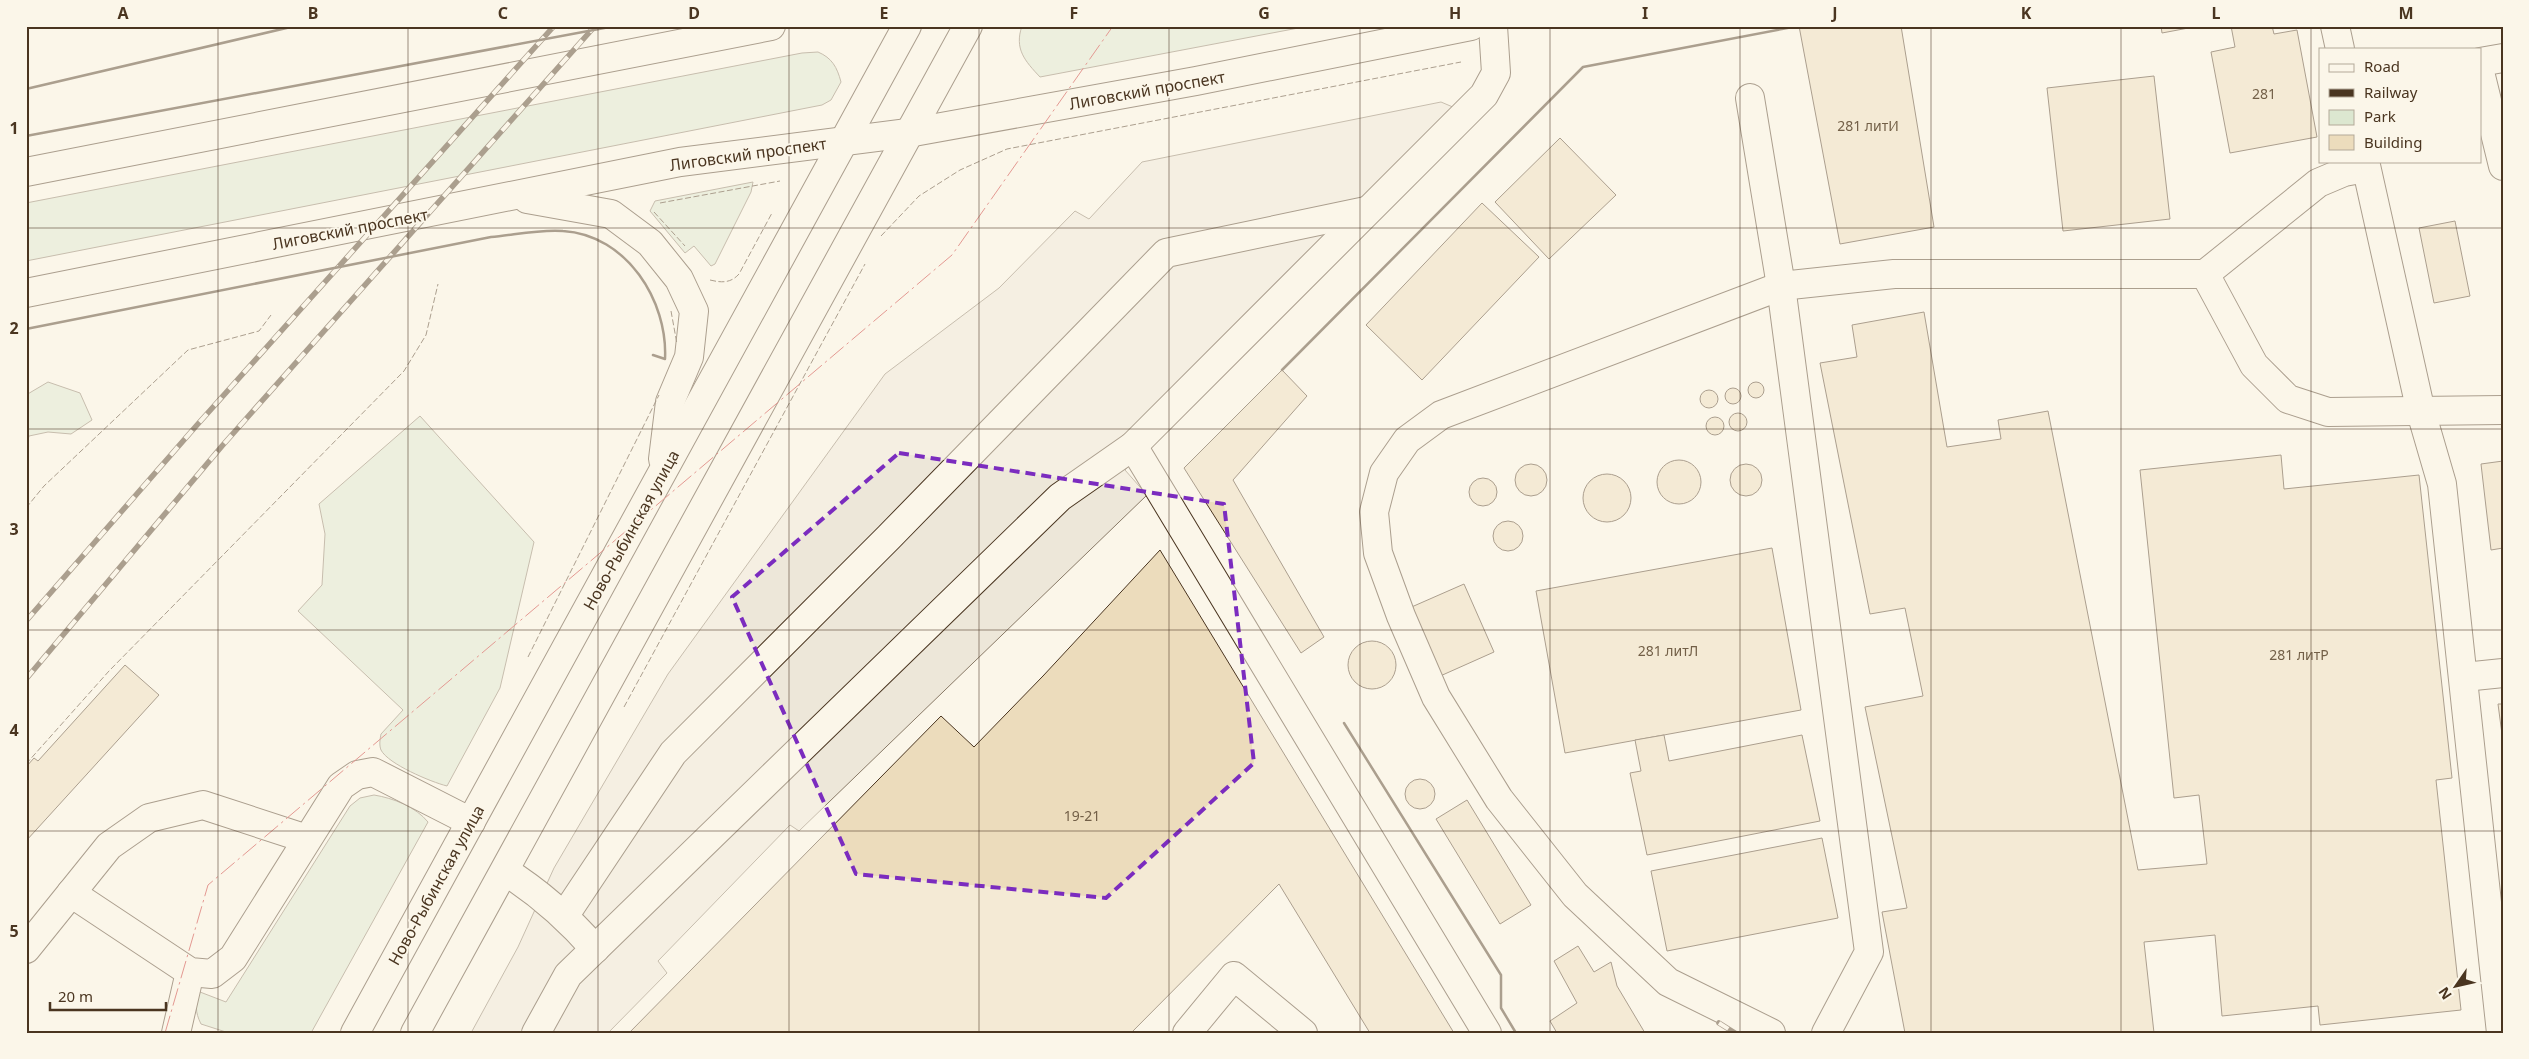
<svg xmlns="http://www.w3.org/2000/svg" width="2529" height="1059" font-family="'Noto Sans',sans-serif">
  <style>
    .green { fill: #dce7d0; stroke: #887966 }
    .parking { fill: #ede7d9; stroke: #887966 }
    .building { fill: #ecdcbc; stroke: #4a3520 }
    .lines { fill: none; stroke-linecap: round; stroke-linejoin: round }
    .minor-casing { stroke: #4a3520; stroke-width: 30 }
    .major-casing { stroke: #4a3520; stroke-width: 30 }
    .minor { stroke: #fbf6e9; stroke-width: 28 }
    .major { stroke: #fbf6e9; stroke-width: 28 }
    .rail-casing { stroke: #4a3520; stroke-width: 5.5 }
    .rail { stroke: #fbf6e9; stroke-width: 4; stroke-dasharray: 11; stroke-linecap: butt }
    .fence { stroke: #4a3520; stroke-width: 1; stroke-dasharray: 6 2.5; stroke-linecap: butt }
    .wall { stroke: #4a3520; stroke-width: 2.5 }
    .power { stroke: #c62828; stroke-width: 1; stroke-dasharray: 18 4 2.5 4; stroke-linecap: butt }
    .marked { fill: none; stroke: #7b2cbf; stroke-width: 4; stroke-dasharray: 10 6; stroke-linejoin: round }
    .grid { fill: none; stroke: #4a3520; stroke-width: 1; stroke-opacity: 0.55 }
    .labels { text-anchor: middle; stroke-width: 4; stroke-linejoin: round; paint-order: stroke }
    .number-label { font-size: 14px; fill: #725f47 }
    .street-label { font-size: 16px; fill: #4a3520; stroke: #fbf6e9 }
    .neatline { fill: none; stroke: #4a3520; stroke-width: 2 }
    .grid-label { font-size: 16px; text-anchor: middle; font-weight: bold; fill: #4a3520 }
  </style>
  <rect width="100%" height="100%" fill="#fbf6e9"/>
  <!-- green -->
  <g class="green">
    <path d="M 1022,26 L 1309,26 L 1040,77 C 1025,61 1014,49 1022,26 Z"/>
    <path d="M 818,52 C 832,58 837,67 841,82 L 831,100 L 822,105 L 26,261 L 26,203 L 802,53 Z"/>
    <path d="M 753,182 L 751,192 L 715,264 L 711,266 L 694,246 L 685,253 L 650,211 L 655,201 Z"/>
    <path d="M 48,382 L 80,393 L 92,420 L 71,434 L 48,432 L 29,436 L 26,448 L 26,395 Z"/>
    <path d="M 420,416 L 534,542 L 500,688 L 447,786 C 431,782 388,764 381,750 C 379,745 380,739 381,734 L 403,710 L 298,611 L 322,585 L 325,534 L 319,504 Z"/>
    <path d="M 374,795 C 393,798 416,807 428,822 L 311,1033 L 229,1033 L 201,1024 C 195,1012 195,1004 200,992 L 226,1002 L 350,806 L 360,798 Z"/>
  </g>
  <!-- parking -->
  <path class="parking" d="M 1441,102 L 1474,116 L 1125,470 L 1147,495 L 799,831 L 790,825 L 658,961 L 667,973 L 608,1033 L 471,1033 L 518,947 L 554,868 L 668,674 L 885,374 L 999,288 L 1075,211 L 1089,219 L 1142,162 Z"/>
  <!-- building -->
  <g class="building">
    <path d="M 1799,26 L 1901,26 L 1934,227 L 1840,244 Z"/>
    <path d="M 2161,26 L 2199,26 L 2162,33 Z"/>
    <path d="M 2231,26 L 2272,26 L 2274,34 L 2297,30 L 2317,137 L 2230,153 L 2211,52 L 2235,47 Z"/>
    <path d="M 2154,76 L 2170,219 L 2063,231 L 2047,88 Z"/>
    <path d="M 1560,138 L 1616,195 L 1549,259 L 1495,202 Z"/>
    <path d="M 1482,203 L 1539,257 L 1422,380 L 1366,325 Z"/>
    <path d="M 2455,221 L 2470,296 L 2434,303 L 2419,228 Z"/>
    <path d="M 1924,312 L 1947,447 L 2001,439 L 1998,420 L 2048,411 L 2138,870 L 2207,864 L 2199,795 L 2174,798 L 2140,470 L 2281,455 L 2284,489 L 2419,475 L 2452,778 L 2436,780 L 2461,1010 L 2320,1025 L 2318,1006 L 2222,1016 L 2215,935 L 2144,942 L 2154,1033 L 1905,1033 L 1882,912 L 1907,908 L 1865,707 L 1923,696 L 1905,608 L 1870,614 L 1820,363 L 1857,357 L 1852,325 Z"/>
    <path d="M 1282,370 L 1307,396 L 1233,480 L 1324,637 L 1301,653 L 1184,468 Z"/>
    <circle cx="1756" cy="390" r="8"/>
    <circle cx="1733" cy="396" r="8"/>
    <circle cx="1709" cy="399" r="9"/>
    <circle cx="1738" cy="422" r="9"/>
    <circle cx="1715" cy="426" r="9"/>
    <circle cx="1679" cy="482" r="22"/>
    <path d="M 2503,461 L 2503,548 L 2491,550 L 2481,464 Z"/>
    <circle cx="1746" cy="480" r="16"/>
    <circle cx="1531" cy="480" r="16"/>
    <circle cx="1607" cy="498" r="24"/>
    <circle cx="1483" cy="492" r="14"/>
    <circle cx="1508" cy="536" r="15"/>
    <path d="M 1772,548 L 1801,710 L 1565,753 L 1536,591 Z"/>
    <path d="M 1160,550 L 1454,1033 L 1370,1033 L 1279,884 L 1131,1033 L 629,1033 L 941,716 L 974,747 L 1043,676 Z"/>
    <path d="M 1464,584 L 1494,652 L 1438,677 L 1407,609 Z"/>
    <circle cx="1372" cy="665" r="24"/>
    <path d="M 125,665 L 159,695 L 26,841 L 26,767 L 34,758 L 38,761 Z"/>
    <path d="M 2498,704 L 2503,704 L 2503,742 Z"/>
    <path d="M 1664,735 L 1669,761 L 1802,735 L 1820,821 L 1647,855 L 1630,773 L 1641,771 L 1635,740 Z"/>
    <circle cx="1420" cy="794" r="15"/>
    <path d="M 1467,800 L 1531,905 L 1500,924 L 1436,819 Z"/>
    <path d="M 1822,838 L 1838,918 L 1667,951 L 1651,871 Z"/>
    <path d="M 1578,946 L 1594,972 L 1611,962 L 1617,986 L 1645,1033 L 1557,1033 L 1550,1021 L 1577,1003 L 1554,961 Z"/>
  </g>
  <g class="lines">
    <defs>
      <g id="minor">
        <path d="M 2335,26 L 2340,49"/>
        <path d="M 2480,62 L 2503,58"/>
        <path d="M 2480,72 L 2503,166"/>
        <path d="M 1750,98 L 1781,286 L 1869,952 L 1826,1033"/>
        <path d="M 2365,161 L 2421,412 L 2442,484 L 2501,1033"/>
        <path d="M 2366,168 L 2344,172 L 2318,183 L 2205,274 L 2254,365 L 2288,399 L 2328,412 L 2503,410"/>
        <path d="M 1133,446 L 1487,1033"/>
        <path d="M 2464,677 L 2503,673"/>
        <path d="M 505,871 C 540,893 568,918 595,949"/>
        <path d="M 71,893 L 190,972 L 212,974 L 233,958 L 341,786 L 357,775 L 373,772 L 471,822"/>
        <path d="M 565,915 L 673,753 L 889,537 L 1166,253 L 1366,211"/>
        <path d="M 26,949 L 109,846 L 149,818 L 203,805 L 307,839"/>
        <path d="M 176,1033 L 190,972"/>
        <path d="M 536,1033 L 568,975 L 1060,497 L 1133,446 L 1484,95 L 1496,73 L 1493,26"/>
        <path d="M 1187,1033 L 1234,976 L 1303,1033"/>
        <path d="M 1771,1033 L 1668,982 L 1575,895 L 1499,799 L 1436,697 L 1401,616 L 1378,553 L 1374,512 L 1384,473 L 1407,440 L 1441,415 L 1781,286 L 1894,274 L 2205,274"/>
      </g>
      <g id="major">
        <path d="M 26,172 L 771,26"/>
        <path d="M 527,199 L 611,214 L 650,243 L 679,279 L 694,311 L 689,357 L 670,402 L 663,459"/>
        <path d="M 26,293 L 680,162 L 908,133 L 1196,81 L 1471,26"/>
        <path d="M 355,1033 L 907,26"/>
        <path d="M 415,1033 L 968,26"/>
      </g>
    </defs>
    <!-- minor casing -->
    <use href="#minor" class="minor-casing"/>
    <!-- major casing -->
    <use href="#major" class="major-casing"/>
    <!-- minor -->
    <use href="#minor" class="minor"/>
    <!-- major -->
    <use href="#major" class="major"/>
    <defs>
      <g id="rail">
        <path d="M 26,621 L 197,425 L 554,26"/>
        <path d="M 26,679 L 222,446 L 595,26"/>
        <path d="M 1719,1023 L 1735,1033"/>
      </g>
    </defs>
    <!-- rail casing -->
    <use href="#rail" class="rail-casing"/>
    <!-- rail -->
    <use href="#rail" class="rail"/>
    <!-- fence -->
    <g class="fence">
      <path d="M 660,203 L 780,181"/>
      <path d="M 654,212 L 685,246"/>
      <path d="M 881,236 L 919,196 L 960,170 L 1007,149 L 1461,62"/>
      <path d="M 710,280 C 722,283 731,283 739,274 L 772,213"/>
      <path d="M 671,311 L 677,344"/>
      <path d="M 26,508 L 44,486 L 188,350 L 259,331 L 271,315"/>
      <path d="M 528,657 L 659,395"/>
      <path d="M 624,707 L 865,264"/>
      <path d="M 26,764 L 109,671 L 404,371 L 426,335 L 438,284"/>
    </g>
    <!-- wall -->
    <g class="wall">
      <path d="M 26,89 L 295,26"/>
      <path d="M 26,136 L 615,26"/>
      <path d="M 26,329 L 491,237 C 514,235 540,229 563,231 C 627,235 668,301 665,359 L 653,355"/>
      <path d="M 1282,370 L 1583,67 L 1798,26"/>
      <path d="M 1344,723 L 1501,975 L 1501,1008 L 1516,1033"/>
    </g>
    <!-- power -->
    <path class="power" d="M 165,1033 L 208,885 L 952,255 L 1113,26"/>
  </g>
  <!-- marked area -->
  <path d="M0 0H2529V1059H0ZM 899,453 L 1224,504 L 1254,763 L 1106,898 L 856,874 L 732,597 Z" fill="#fbf6e9" fill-opacity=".55" fill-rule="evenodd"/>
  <path class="marked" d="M 899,453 L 1224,504 L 1254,763 L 1106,898 L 856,874 L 732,597 Z"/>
  <!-- grid -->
  <path class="grid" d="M 218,26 L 218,1033M 408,26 L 408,1033M 598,26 L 598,1033M 789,26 L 789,1033M 979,26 L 979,1033M 1169,26 L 1169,1033M 1360,26 L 1360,1033M 1550,26 L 1550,1033M 1740,26 L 1740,1033M 1931,26 L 1931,1033M 2121,26 L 2121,1033M 2311,26 L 2311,1033M 26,228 L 2503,228M 26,429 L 2503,429M 26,630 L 2503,630M 26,831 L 2503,831"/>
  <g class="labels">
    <!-- number labels -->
    <g class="number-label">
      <text x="2264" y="99">281</text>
      <text x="1868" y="131">281 литИ</text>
      <text x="1668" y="656">281 литЛ</text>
      <text x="2299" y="660">281 литР</text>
      <text x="1082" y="821">19-21</text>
    </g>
    <!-- street labels -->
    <g class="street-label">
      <text transform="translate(1147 90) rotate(-10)" y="6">Лиговский проспект</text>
      <text transform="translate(748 154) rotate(-8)" y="6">Лиговский проспект</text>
      <text transform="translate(350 229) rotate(-11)" y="6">Лиговский проспект</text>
      <text transform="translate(631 530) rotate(-61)" y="6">Ново-Рыбинская улица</text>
      <text transform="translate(436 885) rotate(-61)" y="6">Ново-Рыбинская улица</text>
    </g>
  </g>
  <!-- border -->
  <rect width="2529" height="1059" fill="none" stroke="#fbf6e9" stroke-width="55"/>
  <!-- legend -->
  <rect x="2319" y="48" width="162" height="115" fill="#fbf6e9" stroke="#b4a999"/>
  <rect x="2329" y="64" width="25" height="8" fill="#fbf6e9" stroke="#b4a999"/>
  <text x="2364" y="72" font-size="15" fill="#4a3520">Road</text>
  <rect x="2329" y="89" width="25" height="8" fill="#4a3520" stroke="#b4a999"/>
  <text x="2364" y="98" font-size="15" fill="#4a3520">Railway</text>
  <rect x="2329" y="110" width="25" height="15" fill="#dce7d0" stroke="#b4a999"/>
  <text x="2364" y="122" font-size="15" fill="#4a3520">Park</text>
  <rect x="2329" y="135" width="25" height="15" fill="#ecdcbc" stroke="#b4a999"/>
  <text x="2364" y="148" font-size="15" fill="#4a3520">Building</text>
  <!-- north arrow -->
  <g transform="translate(2456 986) rotate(236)" stroke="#fbf6e9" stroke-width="4" paint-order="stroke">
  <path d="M0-4L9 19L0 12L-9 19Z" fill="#4a3520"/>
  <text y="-8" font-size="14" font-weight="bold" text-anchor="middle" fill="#4a3520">N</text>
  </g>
  <!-- scale -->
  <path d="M50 1002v8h116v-8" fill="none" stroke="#4a3520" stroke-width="2.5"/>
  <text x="58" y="1002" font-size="15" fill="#4a3520" stroke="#fbf6e9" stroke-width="4" paint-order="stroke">20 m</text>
  <rect x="28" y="28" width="2474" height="1004" class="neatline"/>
  <g class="grid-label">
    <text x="123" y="19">A</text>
    <text x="313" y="19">B</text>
    <text x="503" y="19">C</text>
    <text x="694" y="19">D</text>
    <text x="884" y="19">E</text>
    <text x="1074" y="19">F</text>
    <text x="1264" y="19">G</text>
    <text x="1455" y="19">H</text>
    <text x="1645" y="19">I</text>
    <text x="1835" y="19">J</text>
    <text x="2026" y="19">K</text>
    <text x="2216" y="19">L</text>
    <text x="2406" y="19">M</text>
    <text x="14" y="134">1</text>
    <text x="14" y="334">2</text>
    <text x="14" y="535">3</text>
    <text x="14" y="736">4</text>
    <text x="14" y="937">5</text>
  </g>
</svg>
